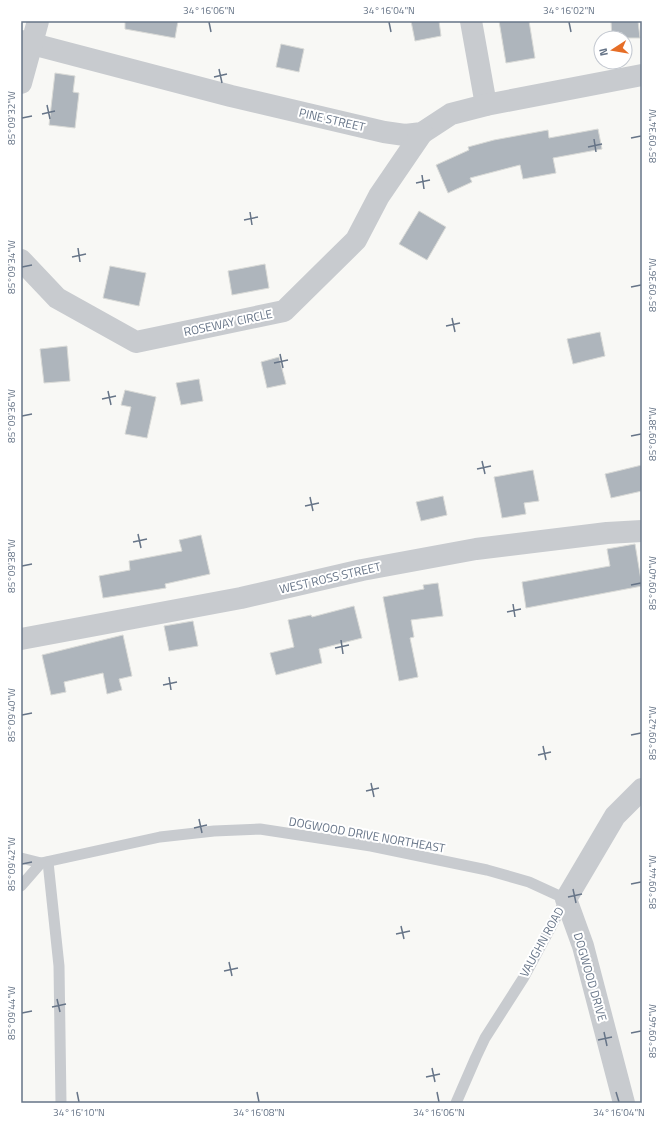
<svg xmlns="http://www.w3.org/2000/svg" width="663" height="1124" font-family="'Titillium Web',sans-serif">
  <style>
    .building { fill: #aeb5bc; stroke: #d9dad7 }
    .lines { fill: none; stroke-linecap: round; stroke-linejoin: round }
    .lane { stroke: #c8cbcf; stroke-width: 11 }
    .street { stroke: #c8cbcf; stroke-width: 22 }
    .ticks { fill: none; stroke: #667487; stroke-width: 1.5 }
    .labels { text-anchor: middle; stroke-width: 4; stroke-linejoin: round; paint-order: stroke }
    .street-label { font-size: 12px; fill: #667487; stroke: #fff }
    .neatline { fill: none; stroke: #667487; stroke-width: 1.5 }
    .ticks-label { font-size: 10px; text-anchor: middle; fill: #667487 }
  </style>
  <rect width="100%" height="100%" fill="#f8f8f5"/>
  <!-- building -->
  <g class="building">
    <path d="M 125,21 L 178,21 L 175,38 L 125,29 Z"/>
    <path d="M 411,21 L 439,21 L 441,36 L 415,41 Z"/>
    <path d="M 499,21 L 529,21 L 535,58 L 506,63 Z"/>
    <path d="M 611,21 L 638,21 L 640,38 L 612,38 Z"/>
    <path d="M 281,44 L 304,49 L 299,72 L 276,67 Z"/>
    <path d="M 55,73 L 75,76 L 73,92 L 79,93 L 75,128 L 49,125 Z"/>
    <path d="M 598,129 L 602,149 L 553,158 L 556,173 L 523,179 L 520,165 L 470,178 L 472,182 L 448,193 L 436,165 L 469,150 L 468,147 L 494,140 L 548,130 L 549,138 Z"/>
    <path d="M 419,211 L 446,227 L 427,260 L 399,244 Z"/>
    <path d="M 265,264 L 269,288 L 232,295 L 228,271 Z"/>
    <path d="M 110,266 L 146,273 L 139,306 L 103,298 Z"/>
    <path d="M 600,332 L 605,356 L 573,364 L 567,339 Z"/>
    <path d="M 67,346 L 70,381 L 44,383 L 40,349 Z"/>
    <path d="M 279,357 L 286,384 L 267,388 L 261,362 Z"/>
    <path d="M 199,379 L 203,401 L 181,405 L 176,383 Z"/>
    <path d="M 125,390 L 156,397 L 147,438 L 125,434 L 131,407 L 121,405 Z"/>
    <path d="M 642,465 L 642,491 L 611,498 L 605,474 Z"/>
    <path d="M 533,470 L 539,501 L 524,503 L 526,514 L 502,518 L 494,477 Z"/>
    <path d="M 443,496 L 447,515 L 421,521 L 416,502 Z"/>
    <path d="M 201,535 L 210,574 L 165,584 L 166,588 L 103,598 L 99,576 L 130,570 L 129,561 L 182,551 L 179,540 Z"/>
    <path d="M 635,544 L 642,586 L 526,608 L 522,582 L 610,566 L 607,549 Z"/>
    <path d="M 438,583 L 443,616 L 411,620 L 414,637 L 410,638 L 418,677 L 399,681 L 383,597 L 424,589 L 423,585 Z"/>
    <path d="M 354,606 L 362,638 L 319,649 L 322,663 L 276,675 L 270,653 L 294,647 L 288,620 L 311,615 L 312,617 Z"/>
    <path d="M 193,621 L 198,646 L 169,651 L 164,626 Z"/>
    <path d="M 123,635 L 132,676 L 119,679 L 122,690 L 107,694 L 103,673 L 64,682 L 66,692 L 51,695 L 42,655 Z"/>
  </g>
  <g class="lines">
    <!-- lane -->
    <g class="lane">
      <path d="M 21,858 L 41,863 L 160,837 L 214,831 L 260,829 L 371,846 L 487,870 L 529,882 L 566,899 L 524,977 L 485,1038 L 476,1057 L 456,1103"/>
      <path d="M 48,862 L 59,966 L 61,1103"/>
      <path d="M 21,886 L 41,863"/>
    </g>
    <!-- street -->
    <g class="street">
      <path d="M 471,21 L 486,105"/>
      <path d="M 21,41 L 231,96 L 384,132 L 405,135 L 422,133 L 451,114 L 486,105 L 642,75"/>
      <path d="M 21,83 L 38,21"/>
      <path d="M 21,260 L 57,298 L 136,342 L 284,311 L 356,240 L 379,196 L 422,133"/>
      <path d="M 21,639 L 241,598 L 362,570 L 476,549 L 607,533 L 642,531"/>
      <path d="M 624,1103 L 583,946 L 566,899 L 615,816 L 642,789"/>
    </g>
  </g>
  <!-- ticks -->
  <path class="ticks" d="M 209,22 L 211,32M 389,22 L 391,32M 569,22 L 571,32M 219,69 L 222,83M 214,77 L 227,74M 47,105 L 50,119M 42,114 L 55,111M 22,118 L 32,116M 631,138 L 641,136M 594,139 L 596,152M 588,147 L 602,144M 422,175 L 424,189M 416,183 L 430,180M 250,212 L 252,225M 244,220 L 258,217M 78,248 L 80,262M 72,257 L 86,254M 22,267 L 32,265M 631,287 L 641,285M 452,318 L 455,332M 446,326 L 460,323M 280,354 L 283,368M 274,363 L 288,360M 108,391 L 111,405M 102,399 L 116,396M 22,416 L 32,414M 631,436 L 641,434M 482,461 L 485,474M 477,469 L 491,466M 310,497 L 313,511M 305,506 L 319,503M 138,534 L 141,548M 133,542 L 147,539M 22,566 L 32,564M 631,585 L 641,583M 513,604 L 515,617M 507,612 L 521,609M 341,640 L 343,654M 335,648 L 349,645M 169,677 L 171,690M 163,685 L 177,682M 22,715 L 32,713M 631,735 L 641,733M 543,746 L 546,760M 538,755 L 551,752M 371,783 L 374,797M 366,791 L 379,788M 199,819 L 202,833M 194,828 L 207,825M 22,864 L 32,862M 631,884 L 641,882M 573,889 L 576,903M 568,897 L 582,894M 401,926 L 404,939M 396,934 L 410,931M 229,962 L 232,976M 224,971 L 238,968M 57,999 L 60,1012M 52,1007 L 66,1004M 22,1013 L 32,1011M 604,1032 L 607,1046M 631,1033 L 641,1031M 598,1040 L 612,1037M 432,1068 L 435,1082M 426,1077 L 440,1074M 77,1092 L 79,1102M 257,1092 L 259,1102M 437,1092 L 439,1102M 616,1092 L 619,1102"/>
  <g class="labels">
    <!-- street labels -->
    <g class="street-label">
      <text transform="translate(332 120) rotate(13)" y="4">PINE STREET</text>
      <text transform="translate(228 323) rotate(-12)" y="4">ROSEWAY CIRCLE</text>
      <text transform="translate(330 578) rotate(-13)" y="4">WEST ROSS STREET</text>
      <text transform="translate(367 835) rotate(10)" y="4">DOGWOOD DRIVE NORTHEAST</text>
      <text transform="translate(542 942) rotate(-61)" y="4">VAUGHN ROAD</text>
      <text transform="translate(590 977) rotate(74)" y="4">DOGWOOD DRIVE</text>
    </g>
  </g>
  <!-- border -->
  <rect width="663" height="1124" fill="none" stroke="#ffffff" stroke-width="44"/>
  <!-- north arrow -->
  <g transform="translate(613 50) rotate(258)"><circle r="19" fill="#ffffff" stroke="#c2c7cf"/>
  <path d="M0-3L7 15L0 10L-7 15Z" fill="#e66e27"/>
  <text y="-6" font-size="11" font-weight="bold" text-anchor="middle" fill="#667487">N</text>
  </g>
  <rect x="22" y="22" width="619" height="1080" class="neatline"/>
  <g class="ticks-label">
    <text x="209" y="14">34°16'06"N</text>
    <text x="389" y="14">34°16'04"N</text>
    <text x="569" y="14">34°16'02"N</text>
    <text transform="translate(11 118) rotate(-90)" y="4">85°09'32"W</text>
    <text transform="translate(652 136) rotate(-90)" y="4">85°09'34"W</text>
    <text transform="translate(11 267) rotate(-90)" y="4">85°09'34"W</text>
    <text transform="translate(652 285) rotate(-90)" y="4">85°09'36"W</text>
    <text transform="translate(11 416) rotate(-90)" y="4">85°09'36"W</text>
    <text transform="translate(652 434) rotate(-90)" y="4">85°09'38"W</text>
    <text transform="translate(11 566) rotate(-90)" y="4">85°09'38"W</text>
    <text transform="translate(652 583) rotate(-90)" y="4">85°09'40"W</text>
    <text transform="translate(11 715) rotate(-90)" y="4">85°09'40"W</text>
    <text transform="translate(652 733) rotate(-90)" y="4">85°09'42"W</text>
    <text transform="translate(11 864) rotate(-90)" y="4">85°09'42"W</text>
    <text transform="translate(652 882) rotate(-90)" y="4">85°09'44"W</text>
    <text transform="translate(11 1013) rotate(-90)" y="4">85°09'44"W</text>
    <text transform="translate(652 1031) rotate(-90)" y="4">85°09'46"W</text>
    <text x="79" y="1116">34°16'10"N</text>
    <text x="259" y="1116">34°16'08"N</text>
    <text x="439" y="1116">34°16'06"N</text>
    <text x="619" y="1116">34°16'04"N</text>
  </g>
</svg>
